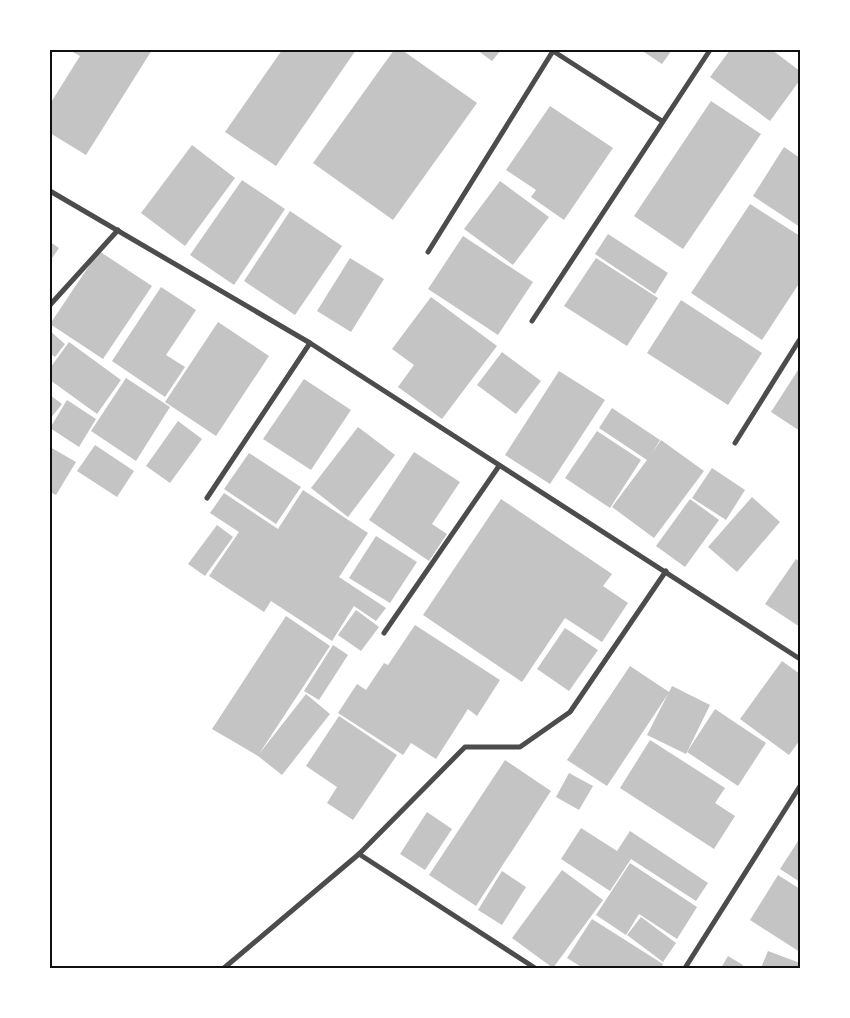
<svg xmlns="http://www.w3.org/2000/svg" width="850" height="1018" font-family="Karla,sans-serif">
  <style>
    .building { fill: #c4c4c4 }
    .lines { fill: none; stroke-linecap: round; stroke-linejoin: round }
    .minor { stroke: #4c4c4c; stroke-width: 5 }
    .neatline { fill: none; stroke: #111; stroke-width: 2 }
  </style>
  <rect width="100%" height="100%" fill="#fff"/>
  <!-- building -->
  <g class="building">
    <path d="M 69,50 L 152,50 L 86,155 L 50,133 L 50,104 L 80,56 Z"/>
    <path d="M 282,50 L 356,50 L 276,166 L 225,132 Z"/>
    <path d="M 394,50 L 402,50 L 477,103 L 393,220 L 313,163 Z"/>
    <path d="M 477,50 L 501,50 L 492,61 Z"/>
    <path d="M 641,50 L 672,50 L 662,64 Z"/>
    <path d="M 730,50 L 772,50 L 800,71 L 800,80 L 770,121 L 710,77 Z"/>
    <path d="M 711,101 L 761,134 L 683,249 L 634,216 Z"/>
    <path d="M 550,106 L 613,148 L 564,220 L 531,197 L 536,190 L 506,170 Z"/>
    <path d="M 192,145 L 235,178 L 185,246 L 141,213 Z"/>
    <path d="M 784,147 L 800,158 L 800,227 L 753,196 Z"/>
    <path d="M 242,180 L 285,209 L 234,285 L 190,255 Z"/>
    <path d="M 500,181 L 549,217 L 513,265 L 464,229 Z"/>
    <path d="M 750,204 L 800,236 L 800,282 L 762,340 L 691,293 Z"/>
    <path d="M 290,211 L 342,246 L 295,315 L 244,281 Z"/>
    <path d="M 608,234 L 668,273 L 655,294 L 595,254 Z"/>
    <path d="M 463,236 L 533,282 L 498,335 L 428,289 Z"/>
    <path d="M 50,242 L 59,248 L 50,261 Z"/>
    <path d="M 99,251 L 152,286 L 103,359 L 50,324 Z"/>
    <path d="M 350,258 L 384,279 L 351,332 L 317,311 Z"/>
    <path d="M 596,258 L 658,298 L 627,346 L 564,306 Z"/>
    <path d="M 161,287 L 196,310 L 166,355 L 185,367 L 165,397 L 112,361 Z"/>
    <path d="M 431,297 L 497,346 L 442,419 L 398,387 L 414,365 L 392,349 Z"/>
    <path d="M 681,300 L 762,353 L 728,405 L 647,353 Z"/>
    <path d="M 218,322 L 269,356 L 216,436 L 165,402 Z"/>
    <path d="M 50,331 L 65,344 L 55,357 L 50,353 Z"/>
    <path d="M 69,342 L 121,380 L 97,414 L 50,380 L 50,368 Z"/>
    <path d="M 502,352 L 541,381 L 516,414 L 477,385 Z"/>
    <path d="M 800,367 L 800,431 L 771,412 Z"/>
    <path d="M 559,371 L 605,400 L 550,484 L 505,455 Z"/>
    <path d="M 126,378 L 170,407 L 136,461 L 91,431 Z"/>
    <path d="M 304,379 L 351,410 L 311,470 L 263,439 Z"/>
    <path d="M 50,395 L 62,404 L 50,419 Z"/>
    <path d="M 67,400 L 96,419 L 79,447 L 50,428 Z"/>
    <path d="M 612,408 L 660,440 L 652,453 L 661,440 L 704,471 L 654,538 L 612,507 L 647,460 L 599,428 Z"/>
    <path d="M 178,421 L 202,439 L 170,483 L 146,466 Z"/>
    <path d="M 358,427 L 395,455 L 348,517 L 311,488 Z"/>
    <path d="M 597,431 L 641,460 L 610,508 L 565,478 Z"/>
    <path d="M 95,445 L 134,471 L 117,497 L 77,471 Z"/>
    <path d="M 50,447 L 76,462 L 56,495 L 50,492 Z"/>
    <path d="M 414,452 L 460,482 L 432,524 L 447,534 L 429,561 L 369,520 Z"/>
    <path d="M 249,453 L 301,487 L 276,524 L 224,489 Z"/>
    <path d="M 712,468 L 745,490 L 726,520 L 692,498 Z"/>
    <path d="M 303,490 L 368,533 L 339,577 L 386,608 L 376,621 L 354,606 L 332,641 L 271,601 L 264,612 L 209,576 L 239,532 L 210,513 L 224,493 L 278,529 Z"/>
    <path d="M 752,497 L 780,522 L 737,572 L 708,547 Z"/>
    <path d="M 501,499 L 612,574 L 603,586 L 628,603 L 602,642 L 565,618 L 522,682 L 423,615 Z"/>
    <path d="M 690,499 L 719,520 L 685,567 L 656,546 Z"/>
    <path d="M 217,525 L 233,537 L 205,576 L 188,564 Z"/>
    <path d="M 376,536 L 417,562 L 390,603 L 349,578 Z"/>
    <path d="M 796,559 L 800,562 L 800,627 L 765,604 Z"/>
    <path d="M 356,610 L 379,627 L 361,651 L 338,635 Z"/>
    <path d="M 286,616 L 330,646 L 259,754 L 306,694 L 330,714 L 282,775 L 258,756 L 212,729 Z"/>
    <path d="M 415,625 L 500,680 L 477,716 L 468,709 L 436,759 L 411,743 L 403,755 L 338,713 L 357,684 L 366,690 L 384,663 L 388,665 Z"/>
    <path d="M 565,628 L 598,650 L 569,691 L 537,669 Z"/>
    <path d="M 333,645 L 348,655 L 319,700 L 304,691 Z"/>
    <path d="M 782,661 L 800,674 L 800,740 L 789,755 L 740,719 Z"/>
    <path d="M 630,666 L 669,692 L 672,686 L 710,705 L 686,754 L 647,735 L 668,694 L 607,786 L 567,760 Z"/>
    <path d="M 715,709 L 766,743 L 738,786 L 687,752 Z"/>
    <path d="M 339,716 L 397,755 L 353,820 L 327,803 L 337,787 L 306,766 Z"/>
    <path d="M 650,740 L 725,788 L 715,803 L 735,816 L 714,849 L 620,788 Z"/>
    <path d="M 505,760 L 551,791 L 476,906 L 429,875 Z"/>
    <path d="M 569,773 L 593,786 L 579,810 L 556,797 Z"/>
    <path d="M 427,812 L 452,829 L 425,870 L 400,854 Z"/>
    <path d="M 581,828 L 617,851 L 630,831 L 708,883 L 696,901 L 631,859 L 610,891 L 561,859 Z"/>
    <path d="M 800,838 L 800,882 L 780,869 Z"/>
    <path d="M 630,863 L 697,907 L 677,939 L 639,914 L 626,935 L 596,915 Z"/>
    <path d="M 562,870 L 603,900 L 553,968 L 512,938 Z"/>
    <path d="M 502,871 L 526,887 L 502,925 L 478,910 Z"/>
    <path d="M 778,875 L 800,889 L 800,952 L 750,920 Z"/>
    <path d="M 641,917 L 676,943 L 663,962 L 627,935 Z"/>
    <path d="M 592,919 L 663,964 L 661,968 L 583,968 L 567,958 Z"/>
    <path d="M 768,951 L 800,963 L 800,968 L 761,968 Z"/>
    <path d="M 728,956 L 743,965 L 741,968 L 721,968 Z"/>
  </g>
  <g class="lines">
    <!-- minor -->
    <g class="minor">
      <path d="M 50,51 L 50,50"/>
      <path d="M 50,191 L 310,343 L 800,659"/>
      <path d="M 428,252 L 553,51 L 662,121"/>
      <path d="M 50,305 L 118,230"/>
      <path d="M 532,321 L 710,50"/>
      <path d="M 735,443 L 800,339"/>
      <path d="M 207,498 L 310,343"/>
      <path d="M 384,633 L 499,466"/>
      <path d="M 359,854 L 535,968"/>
      <path d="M 224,968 L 359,854 L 465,747 L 520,747 L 570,712 L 666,571"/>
      <path d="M 685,968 L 800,786"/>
    </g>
  </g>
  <!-- border -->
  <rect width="850" height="1018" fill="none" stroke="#ffffff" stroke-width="102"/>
  <rect x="51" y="51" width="748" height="916" class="neatline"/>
</svg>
